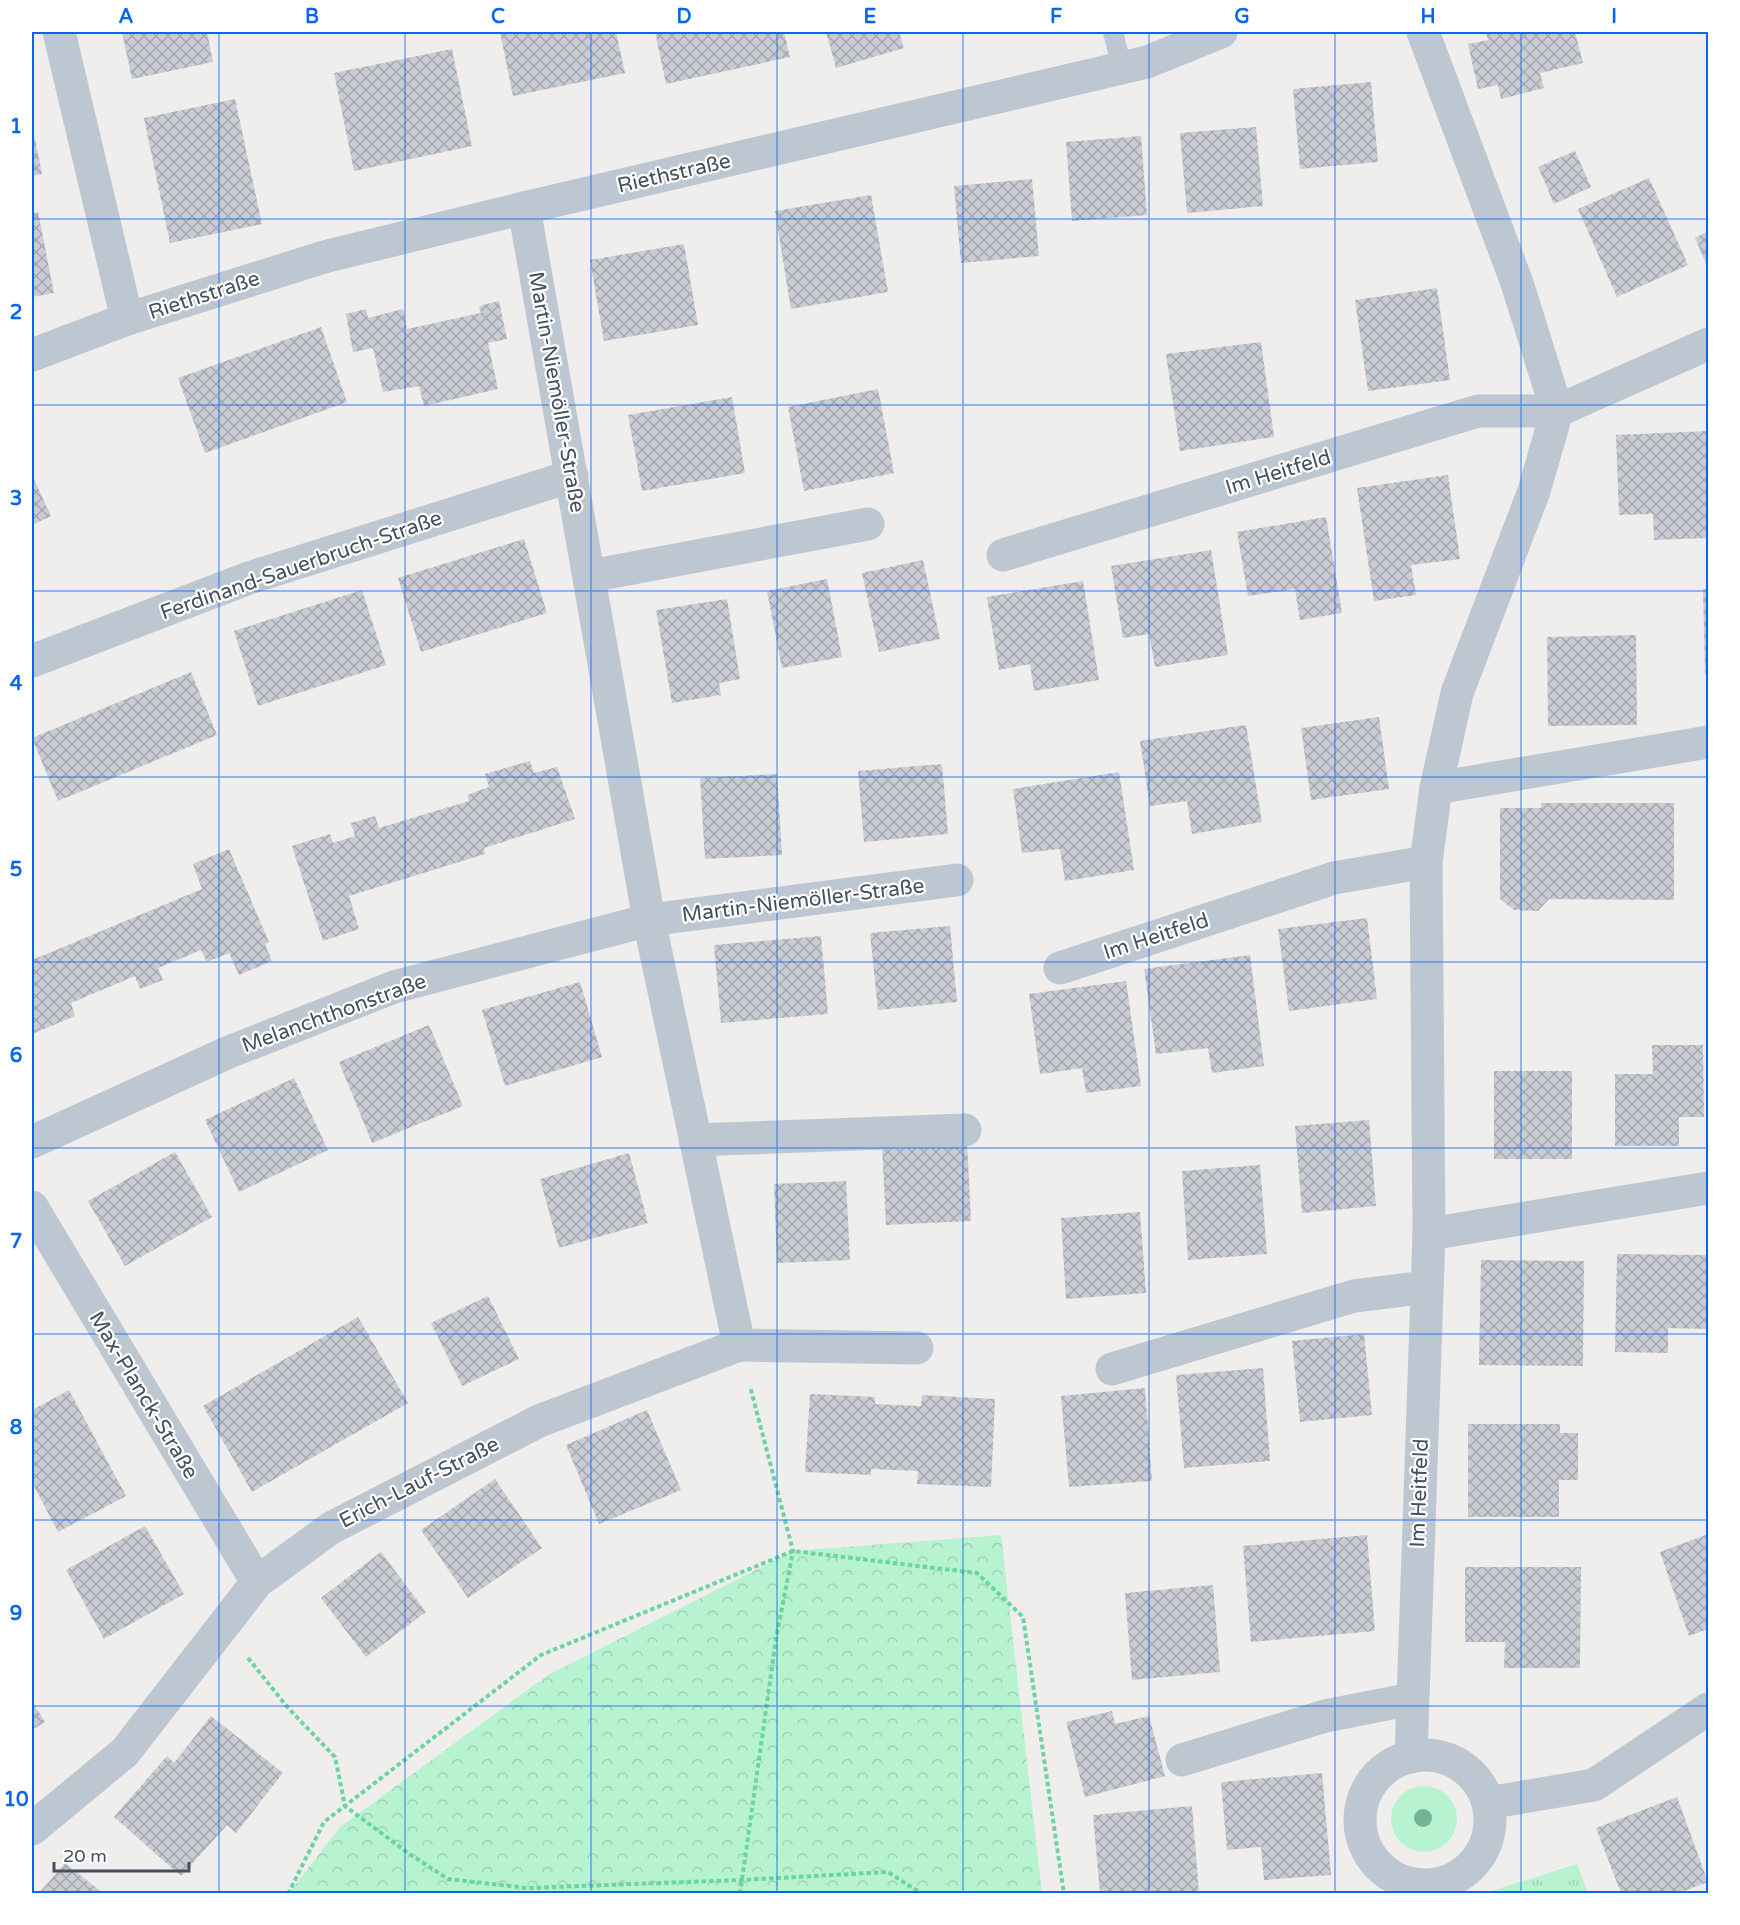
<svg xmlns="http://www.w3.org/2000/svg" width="1740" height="1925" font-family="'Varela Round',sans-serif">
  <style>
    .grass { fill: #b7f3d0 }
    .forest { fill: url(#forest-crowns) }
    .park { fill: url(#park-tufts) }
    .building { fill: url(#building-cross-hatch) }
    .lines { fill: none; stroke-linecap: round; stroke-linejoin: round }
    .path { stroke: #6bd4a4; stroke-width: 4; stroke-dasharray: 4.5 3; stroke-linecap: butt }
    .service { stroke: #bcc7d1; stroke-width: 20 }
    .minor { stroke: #bcc7d1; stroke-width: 33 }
    .tree { fill: #74b495 }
    .grid { fill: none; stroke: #0765f0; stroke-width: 1.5; stroke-opacity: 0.55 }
    .labels { text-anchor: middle; stroke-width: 4.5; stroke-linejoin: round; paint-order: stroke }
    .street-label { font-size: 21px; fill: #44505d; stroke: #fff }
    .neatline { fill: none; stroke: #0765f0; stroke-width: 2 }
    .grid-label { font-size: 20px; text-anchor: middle; font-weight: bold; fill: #0765f0 }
  </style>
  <defs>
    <pattern id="forest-crowns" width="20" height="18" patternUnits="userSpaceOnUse" patternTransform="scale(1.5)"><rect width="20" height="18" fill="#b7f3d0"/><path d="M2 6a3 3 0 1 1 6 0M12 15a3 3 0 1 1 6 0" fill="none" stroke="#9fd2b5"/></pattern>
    <pattern id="park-tufts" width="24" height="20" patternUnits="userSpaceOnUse" patternTransform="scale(1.5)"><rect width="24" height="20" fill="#b7f3d0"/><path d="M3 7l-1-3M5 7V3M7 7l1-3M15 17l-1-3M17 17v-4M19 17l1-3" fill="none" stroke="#9fd2b5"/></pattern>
    <pattern id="building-cross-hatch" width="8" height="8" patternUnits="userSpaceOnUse" patternTransform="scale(1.5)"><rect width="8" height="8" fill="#c9ccd3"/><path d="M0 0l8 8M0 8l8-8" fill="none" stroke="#a5a8ae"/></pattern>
  </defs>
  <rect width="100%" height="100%" fill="#f0eded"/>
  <!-- grass -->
  <circle class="grass" cx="1424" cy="1819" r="33"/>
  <!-- forest -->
  <path class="forest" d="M 1001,1535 L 1042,1893 L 289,1893 L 340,1827 L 548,1675 L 793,1551 Z"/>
  <!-- park -->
  <path class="park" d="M 1577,1864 L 1588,1893 L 1485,1893 Z"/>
  <!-- building -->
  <g class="building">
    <path d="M 122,32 L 207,32 L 213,62 L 132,79 Z"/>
    <path d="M 500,32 L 616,32 L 625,73 L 513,96 Z"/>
    <path d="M 655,32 L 784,32 L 790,57 L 666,84 Z"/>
    <path d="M 826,32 L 899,32 L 904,48 L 836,68 Z"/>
    <path d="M 1486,32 L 1575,32 L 1583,63 L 1540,73 L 1544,88 L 1501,99 L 1498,85 L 1478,89 L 1468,44 L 1488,40 Z"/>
    <path d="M 452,49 L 472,146 L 354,171 L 334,73 Z"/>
    <path d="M 1371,82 L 1378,162 L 1300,169 L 1293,89 Z"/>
    <path d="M 235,99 L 262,224 L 170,243 L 144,118 Z"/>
    <path d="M 32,124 L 42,174 L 32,176 Z"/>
    <path d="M 1256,127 L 1263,206 L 1187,213 L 1180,133 Z"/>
    <path d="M 1141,136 L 1147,215 L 1072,221 L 1066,142 Z"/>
    <path d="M 1575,151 L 1591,187 L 1554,204 L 1538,167 Z"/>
    <path d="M 1649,178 L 1688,265 L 1617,297 L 1578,209 Z"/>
    <path d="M 1032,179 L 1039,256 L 961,263 L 954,186 Z"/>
    <path d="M 871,195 L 888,292 L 791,309 L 775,211 Z"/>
    <path d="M 38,212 L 54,293 L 32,297 L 32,213 Z"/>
    <path d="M 1708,231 L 1708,268 L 1695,238 Z"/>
    <path d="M 684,244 L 698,325 L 604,341 L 590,260 Z"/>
    <path d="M 1437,288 L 1450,380 L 1368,391 L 1355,300 Z"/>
    <path d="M 499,301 L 507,339 L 488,343 L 498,389 L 424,406 L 419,386 L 383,392 L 373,348 L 353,352 L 346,314 L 366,309 L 368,318 L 403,309 L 407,329 L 481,313 L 479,306 Z"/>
    <path d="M 321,327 L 347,402 L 205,453 L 178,378 Z"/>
    <path d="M 1261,342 L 1274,437 L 1180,451 L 1166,354 Z"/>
    <path d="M 878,389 L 894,473 L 804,491 L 788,407 Z"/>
    <path d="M 732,397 L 745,473 L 642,491 L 628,415 Z"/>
    <path d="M 1708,431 L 1708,538 L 1654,540 L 1653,514 L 1619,515 L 1616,435 Z"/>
    <path d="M 32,475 L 51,516 L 32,525 Z"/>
    <path d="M 1448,475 L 1460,559 L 1411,565 L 1416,595 L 1374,601 L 1357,488 Z"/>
    <path d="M 1326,517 L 1342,613 L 1300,620 L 1295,589 L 1248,596 L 1237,532 Z"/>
    <path d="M 524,539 L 547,613 L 421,652 L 398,578 Z"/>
    <path d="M 1211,550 L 1228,655 L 1155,667 L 1149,634 L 1123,638 L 1111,566 Z"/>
    <path d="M 923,560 L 940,639 L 879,652 L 862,573 Z"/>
    <path d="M 827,579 L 842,657 L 782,668 L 767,591 Z"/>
    <path d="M 1083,581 L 1099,680 L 1034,691 L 1030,664 L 999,670 L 987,597 Z"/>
    <path d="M 1703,589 L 1708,589 L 1708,674 L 1705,674 Z"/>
    <path d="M 362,590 L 386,665 L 258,706 L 234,631 Z"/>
    <path d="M 727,599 L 740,679 L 719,683 L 721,695 L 672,703 L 656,610 Z"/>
    <path d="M 1636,635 L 1637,725 L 1548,726 L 1547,637 Z"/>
    <path d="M 191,672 L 217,735 L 58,801 L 32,738 Z"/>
    <path d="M 1379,717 L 1389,789 L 1311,800 L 1301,728 Z"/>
    <path d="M 1246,725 L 1262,822 L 1192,834 L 1187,801 L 1150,806 L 1140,741 Z"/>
    <path d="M 530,761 L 534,773 L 557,767 L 575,819 L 484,848 L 485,854 L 349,896 L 359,929 L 323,941 L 292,846 L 330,834 L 333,843 L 355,836 L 351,823 L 375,816 L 379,828 L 469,801 L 467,795 L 489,787 L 485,774 Z"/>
    <path d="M 942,764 L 948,834 L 864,842 L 858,771 Z"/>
    <path d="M 1119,772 L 1134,870 L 1065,881 L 1060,849 L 1022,853 L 1013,789 Z"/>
    <path d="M 777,774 L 782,855 L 705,859 L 700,778 Z"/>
    <path d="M 1541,803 L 1674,803 L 1674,900 L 1549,899 L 1538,911 L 1514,910 L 1500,899 L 1500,808 L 1541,808 Z"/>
    <path d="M 229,849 L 269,942 L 265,944 L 272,961 L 239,975 L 229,953 L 207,962 L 201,950 L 158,968 L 163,980 L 140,989 L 135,976 L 71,1003 L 75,1016 L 32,1034 L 32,960 L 202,889 L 193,864 Z"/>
    <path d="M 1367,918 L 1377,999 L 1289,1011 L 1278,929 Z"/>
    <path d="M 950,926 L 957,1002 L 878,1010 L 870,933 Z"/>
    <path d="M 821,936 L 828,1014 L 721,1023 L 714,945 Z"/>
    <path d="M 1250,955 L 1264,1066 L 1212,1073 L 1208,1048 L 1156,1054 L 1144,969 Z"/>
    <path d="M 1126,981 L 1141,1086 L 1086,1093 L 1082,1068 L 1040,1074 L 1029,994 Z"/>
    <path d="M 580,982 L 602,1057 L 505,1086 L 482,1010 Z"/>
    <path d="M 429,1025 L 463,1106 L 372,1143 L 339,1062 Z"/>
    <path d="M 1652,1045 L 1703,1045 L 1704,1117 L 1679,1117 L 1679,1146 L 1615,1146 L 1615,1074 L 1653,1074 Z"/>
    <rect x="1494" y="1071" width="78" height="88"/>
    <path d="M 294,1078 L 328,1150 L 239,1192 L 205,1120 Z"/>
    <path d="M 1369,1120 L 1376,1206 L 1302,1213 L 1295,1126 Z"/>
    <path d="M 967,1142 L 971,1221 L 886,1225 L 882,1145 Z"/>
    <path d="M 175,1152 L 212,1217 L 125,1266 L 88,1201 Z"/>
    <path d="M 629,1153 L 648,1223 L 559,1248 L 540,1179 Z"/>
    <path d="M 1260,1165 L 1267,1254 L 1188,1260 L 1182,1171 Z"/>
    <path d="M 846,1181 L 850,1260 L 777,1263 L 774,1184 Z"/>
    <path d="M 1140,1212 L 1146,1293 L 1066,1299 L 1061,1218 Z"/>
    <path d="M 1617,1254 L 1708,1255 L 1708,1329 L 1668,1328 L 1668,1353 L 1615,1352 Z"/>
    <path d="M 1481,1260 L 1584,1261 L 1583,1366 L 1479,1365 Z"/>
    <path d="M 488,1296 L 519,1359 L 462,1386 L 431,1323 Z"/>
    <path d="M 358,1317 L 408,1403 L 252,1492 L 203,1406 Z"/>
    <path d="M 1364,1334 L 1372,1415 L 1300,1422 L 1292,1341 Z"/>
    <path d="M 1263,1368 L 1270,1461 L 1184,1468 L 1176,1375 Z"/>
    <path d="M 1145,1388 L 1152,1481 L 1069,1487 L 1061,1396 Z"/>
    <path d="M 69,1390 L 126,1496 L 58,1532 L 32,1482 L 32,1410 Z"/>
    <path d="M 810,1394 L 875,1397 L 875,1404 L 921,1406 L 922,1395 L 995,1399 L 991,1487 L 917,1484 L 918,1471 L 871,1469 L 871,1475 L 805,1472 Z"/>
    <path d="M 647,1410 L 681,1490 L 599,1524 L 566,1445 Z"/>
    <path d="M 1468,1424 L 1560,1424 L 1560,1433 L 1578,1433 L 1578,1480 L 1559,1480 L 1559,1517 L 1468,1517 Z"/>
    <path d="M 495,1479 L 542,1548 L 468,1598 L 421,1530 Z"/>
    <path d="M 145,1526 L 184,1594 L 104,1639 L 66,1570 Z"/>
    <path d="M 1708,1534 L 1708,1629 L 1689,1636 L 1660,1552 Z"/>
    <path d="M 1367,1535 L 1375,1631 L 1251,1642 L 1243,1546 Z"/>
    <path d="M 381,1552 L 426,1612 L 366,1657 L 321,1598 Z"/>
    <path d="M 1465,1567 L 1581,1567 L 1580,1668 L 1504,1668 L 1505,1642 L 1465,1642 Z"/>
    <path d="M 1213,1585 L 1220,1672 L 1132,1680 L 1125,1593 Z"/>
    <path d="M 32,1701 L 45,1722 L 32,1730 Z"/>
    <path d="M 1112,1711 L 1115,1724 L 1149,1716 L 1165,1776 L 1085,1797 L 1066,1722 Z"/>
    <path d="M 211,1716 L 283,1773 L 236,1833 L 227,1825 L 181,1876 L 114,1817 L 167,1756 L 174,1763 Z"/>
    <path d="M 1322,1773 L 1331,1875 L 1264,1880 L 1261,1847 L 1227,1850 L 1221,1782 Z"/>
    <path d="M 1677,1797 L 1708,1882 L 1679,1893 L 1621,1893 L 1596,1828 Z"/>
    <path d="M 1192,1806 L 1199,1893 L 1100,1893 L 1093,1815 Z"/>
    <path d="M 65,1863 L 103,1893 L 39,1893 Z"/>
  </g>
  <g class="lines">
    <!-- path -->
    <g class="path">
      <path d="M 248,1658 L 289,1709 L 335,1757 L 345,1806 L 408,1853 L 448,1879 L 527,1888 L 741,1880 L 888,1872 L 922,1894"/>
      <path d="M 288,1894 L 324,1822 L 541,1655 L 793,1551 L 977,1573 L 1023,1617 L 1064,1894"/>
      <path d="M 740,1894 L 776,1639 L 793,1551 L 750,1386"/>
      <path d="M 1400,1894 L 1401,1881"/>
    </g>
    <!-- service -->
    <path class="service" d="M 1113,32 L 1122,68"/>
    <!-- minor -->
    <g class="minor">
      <path d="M 59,32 L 127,319"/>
      <path d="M 524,208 L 649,920 L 739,1345"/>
      <path d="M 32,355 L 127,319 L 324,257 L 524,208 L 1147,62 L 1221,32"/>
      <path d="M 1003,555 L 1478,411 L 1557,411 L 1708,344"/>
      <path d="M 590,576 L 868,524"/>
      <path d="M 32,661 L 249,578 L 572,476"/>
      <path d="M 1436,788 L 1708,742"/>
      <path d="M 1060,968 L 1334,878 L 1426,862"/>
      <path d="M 695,1140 L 965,1130"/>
      <path d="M 32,1142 L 229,1052 L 394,987 L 649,920 L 957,880"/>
      <path d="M 32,1207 L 257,1582"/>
      <path d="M 1429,1234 L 1708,1188"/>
      <path d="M 1112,1369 L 1354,1296 L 1427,1287"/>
      <circle cx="1425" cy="1820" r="65"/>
      <path d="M 1411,1757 L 1429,1234 L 1426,862 L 1436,788 L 1457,693 L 1534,491 L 1557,411 L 1517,283 L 1423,32"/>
      <path d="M 1182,1760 L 1325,1716 L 1412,1699"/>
      <path d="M 1488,1803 L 1594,1785 L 1708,1709"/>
      <path d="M 32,1829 L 125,1752 L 257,1582 L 331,1528 L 539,1421 L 739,1345 L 917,1348"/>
    </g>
  </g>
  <!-- trees -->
  <circle class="tree" cx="1423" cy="1818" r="9"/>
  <!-- grid -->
  <path class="grid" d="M 219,32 L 219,1894M 405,32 L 405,1894M 591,32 L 591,1894M 777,32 L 777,1894M 963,32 L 963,1894M 1149,32 L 1149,1894M 1335,32 L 1335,1894M 1521,32 L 1521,1894M 32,219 L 1708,219M 32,405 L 1708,405M 32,591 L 1708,591M 32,777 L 1708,777M 32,962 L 1708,962M 32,1148 L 1708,1148M 32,1334 L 1708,1334M 32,1520 L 1708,1520M 32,1706 L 1708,1706"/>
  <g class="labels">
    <!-- street labels -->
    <g class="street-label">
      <text transform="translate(674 173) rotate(-13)" y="7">Riethstraße</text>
      <text transform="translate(204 295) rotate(-18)" y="7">Riethstraße</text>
      <text transform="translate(557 392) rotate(80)" y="7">Martin-Niemöller-Straße</text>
      <text transform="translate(1278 472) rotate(-17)" y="7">Im Heitfeld</text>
      <text transform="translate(301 565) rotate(-19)" y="7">Ferdinand-Sauerbruch-Straße</text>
      <text transform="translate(803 900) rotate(-7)" y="7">Martin-Niemöller-Straße</text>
      <text transform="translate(1156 936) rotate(-18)" y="7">Im Heitfeld</text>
      <text transform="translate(334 1013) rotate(-20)" y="7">Melanchthonstraße</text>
      <text transform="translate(144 1395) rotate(59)" y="7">Max-Planck-Straße</text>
      <text transform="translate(419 1482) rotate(-27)" y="7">Erich-Lauf-Straße</text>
      <text transform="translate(1419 1493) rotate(-88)" y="7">Im Heitfeld</text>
    </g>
  </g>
  <!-- border -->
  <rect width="1740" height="1925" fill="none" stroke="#ffffff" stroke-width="66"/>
  <!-- scale -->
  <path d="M54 1862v9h135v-9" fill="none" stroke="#44505d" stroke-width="3"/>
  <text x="63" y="1862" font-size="18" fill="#44505d" stroke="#ffffff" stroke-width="4.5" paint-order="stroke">20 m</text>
  <rect x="33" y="33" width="1674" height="1859" class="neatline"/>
  <g class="grid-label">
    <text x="126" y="23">A</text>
    <text x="312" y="23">B</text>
    <text x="498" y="23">C</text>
    <text x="684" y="23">D</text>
    <text x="870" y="23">E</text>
    <text x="1056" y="23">F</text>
    <text x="1242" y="23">G</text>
    <text x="1428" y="23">H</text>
    <text x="1614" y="23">I</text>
    <text x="16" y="133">1</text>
    <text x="16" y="319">2</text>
    <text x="16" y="505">3</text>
    <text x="16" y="690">4</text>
    <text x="16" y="876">5</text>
    <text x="16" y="1062">6</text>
    <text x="16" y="1248">7</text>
    <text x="16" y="1434">8</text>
    <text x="16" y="1620">9</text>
    <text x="16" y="1806">10</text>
  </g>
</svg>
